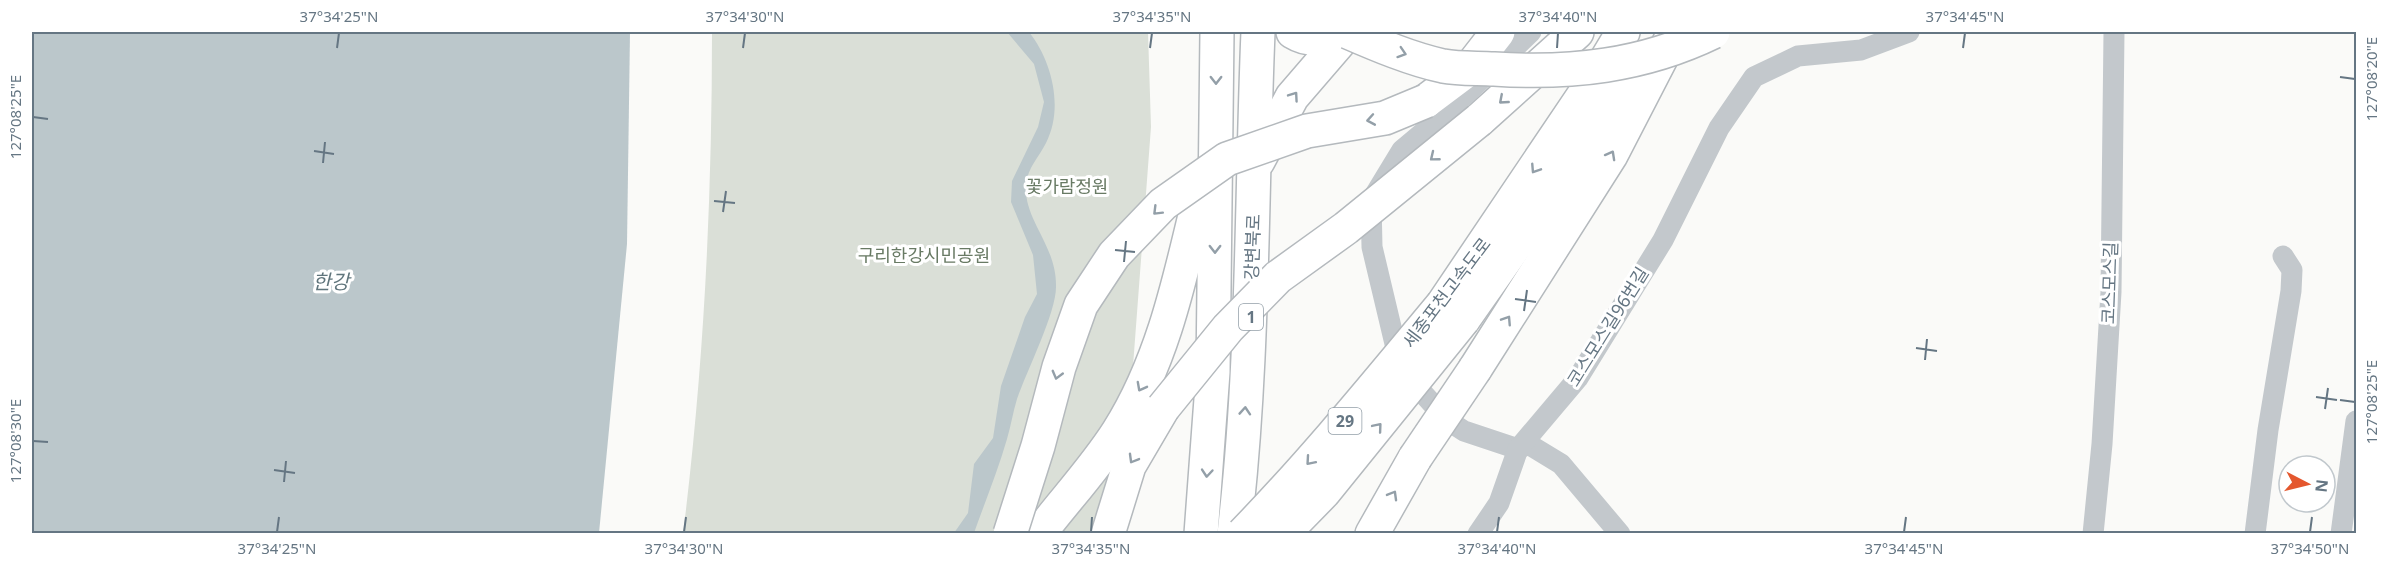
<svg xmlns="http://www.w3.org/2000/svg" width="2388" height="565" font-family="'Noto Sans','Noto Sans KR',sans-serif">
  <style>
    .green { fill: #dadfd7 }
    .water { fill: #bbc7cb }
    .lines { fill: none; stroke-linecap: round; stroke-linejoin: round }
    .highway-casing { stroke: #b4b9bd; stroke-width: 36 }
    .street { stroke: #c3c8cc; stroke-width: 21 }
    .highway { stroke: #fff; stroke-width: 33 }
    .highway-bridge-casing { stroke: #b4b9bd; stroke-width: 36; stroke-linecap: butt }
    .highway-bridge { stroke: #fff; stroke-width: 33 }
    .oneway { stroke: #939fa8 }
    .ticks { fill: none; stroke: #657683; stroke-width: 2 }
    .labels { text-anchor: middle; stroke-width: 6; stroke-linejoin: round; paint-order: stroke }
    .shield { fill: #fff; stroke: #939fa8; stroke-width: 1.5 }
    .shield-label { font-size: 16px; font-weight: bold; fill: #657683 }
    .park-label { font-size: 18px; fill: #687a64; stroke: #fff }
    .street-label { font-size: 18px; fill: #657683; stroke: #fff }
    .water-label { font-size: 20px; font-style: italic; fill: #60757c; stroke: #fff }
    .neatline { fill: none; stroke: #657683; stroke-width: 2 }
    .ticks-label { font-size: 15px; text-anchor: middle; fill: #657683 }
  </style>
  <rect width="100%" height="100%" fill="#fafaf8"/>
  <!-- green -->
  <path class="green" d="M 712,32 L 1148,32 L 1151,127 L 1126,459 L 1105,533 L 683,534 C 704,367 712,199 712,32 Z"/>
  <!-- water -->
  <g class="water">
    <path d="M 32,32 L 630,32 L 627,244 L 599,533 L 32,533 Z"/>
    <path d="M 1007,32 L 1029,32 C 1052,61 1064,108 1046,143 C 1039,157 1028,167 1026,184 C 1023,220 1057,245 1056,287 C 1056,313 1027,370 1017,399 C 1013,412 1011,425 1007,439 C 998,470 985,502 974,533 L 954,533 L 968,513 L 974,464 L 993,438 L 1001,386 L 1025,317 L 1037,294 L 1033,255 L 1011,202 L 1012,181 L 1038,127 L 1044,102 L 1034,64 Z"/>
  </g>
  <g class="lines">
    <defs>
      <g id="highway">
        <path d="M 1293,32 C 1311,43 1326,38 1345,32"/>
        <path d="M 1426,101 L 1470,68 L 1498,32"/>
        <path d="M 1479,120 L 1577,32"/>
        <path d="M 1258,161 L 1292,97 L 1348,32"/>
        <path d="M 1443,304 L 1596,77 L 1623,32"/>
        <path d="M 1463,320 L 1590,139 L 1633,69"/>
        <path d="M 1475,369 L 1611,155 L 1674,33"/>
        <path d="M 1039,534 C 1065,500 1095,468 1118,432 C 1166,356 1182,268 1203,182"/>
        <path d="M 1108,534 L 1129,466 L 1163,408"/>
        <path d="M 1201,534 L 1213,372 L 1217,32"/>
        <path d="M 1234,534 C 1254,367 1251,199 1258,32"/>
        <path d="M 1372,534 L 1415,458"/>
      </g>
    </defs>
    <!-- highway casing -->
    <use href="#highway" class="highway-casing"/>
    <!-- street -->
    <g class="street">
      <path d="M 1518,449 L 1464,431 L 1447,420 L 1401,369 L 1372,247 L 1371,201 L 1402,150 L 1445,114 L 1531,32"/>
      <path d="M 1518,449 L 1528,444 L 1561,464 L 1620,534"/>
      <path d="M 1478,534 L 1499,503 L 1518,449 L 1578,378 L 1663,240 L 1719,128 L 1754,77 L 1798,56 L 1861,50 L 1909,32"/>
      <path d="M 2093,534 L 2102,444 L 2111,292 L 2114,32"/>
      <path d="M 2255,534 L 2268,430 L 2291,291 L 2292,270 L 2283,256"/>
      <path d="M 2341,534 L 2356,421"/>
    </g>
    <!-- highway -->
    <use href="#highway" class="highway"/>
    <defs>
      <g id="highway-bridge">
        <path d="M 1348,32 C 1378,45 1411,59 1443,66 C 1459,69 1477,68 1494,69 C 1570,74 1643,66 1713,32"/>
        <path d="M 1163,408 L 1228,328 L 1278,277 L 1346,228 L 1479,120"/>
        <path d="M 1415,458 L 1475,369"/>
        <path d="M 1010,534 L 1038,446 L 1059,367 L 1081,305 L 1114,255 L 1163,204 L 1227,159 L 1307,131 L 1385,118 L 1426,101"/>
        <path d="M 1243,534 C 1314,461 1378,382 1443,304"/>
        <path d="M 1283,534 L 1324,492 L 1463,320"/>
      </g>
    </defs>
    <!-- highway-bridge casing -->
    <use href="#highway-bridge" class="highway-bridge-casing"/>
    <!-- highway-bridge -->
    <use href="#highway-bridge" class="highway-bridge"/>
  </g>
  <!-- one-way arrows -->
  <defs><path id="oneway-chevron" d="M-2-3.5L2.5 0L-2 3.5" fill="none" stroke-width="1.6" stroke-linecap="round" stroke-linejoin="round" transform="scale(1.5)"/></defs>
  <g class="oneway">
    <use href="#oneway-chevron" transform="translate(1402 53) rotate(18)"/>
    <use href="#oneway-chevron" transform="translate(1216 80) rotate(90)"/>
    <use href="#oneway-chevron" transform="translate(1294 96) rotate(-55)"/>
    <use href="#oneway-chevron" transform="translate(1503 100) rotate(139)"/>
    <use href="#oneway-chevron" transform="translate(1371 120) rotate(170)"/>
    <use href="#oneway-chevron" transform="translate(1611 155) rotate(-61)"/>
    <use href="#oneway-chevron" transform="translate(1434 157) rotate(141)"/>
    <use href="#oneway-chevron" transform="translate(1535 169) rotate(123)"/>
    <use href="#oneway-chevron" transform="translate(1157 211) rotate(135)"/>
    <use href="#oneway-chevron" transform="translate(1215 249) rotate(90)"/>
    <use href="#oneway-chevron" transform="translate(1507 320) rotate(-57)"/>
    <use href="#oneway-chevron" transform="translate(1057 375) rotate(105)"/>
    <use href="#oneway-chevron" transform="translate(1141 387) rotate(118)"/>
    <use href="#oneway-chevron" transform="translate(1245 411) rotate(-86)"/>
    <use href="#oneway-chevron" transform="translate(1378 427) rotate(-50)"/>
    <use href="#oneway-chevron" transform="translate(1133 459) rotate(120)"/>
    <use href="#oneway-chevron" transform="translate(1310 461) rotate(131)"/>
    <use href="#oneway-chevron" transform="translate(1207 473) rotate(95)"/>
    <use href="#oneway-chevron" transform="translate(1393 495) rotate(-60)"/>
  </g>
  <!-- ticks -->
  <path class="ticks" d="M 337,48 L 339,33M 743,48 L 745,33M 1150,48 L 1152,33M 1557,48 L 1558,33M 1963,48 L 1965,33M 2340,77 L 2355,79M 33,117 L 48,119M 314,151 L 334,154M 323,163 L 325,142M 714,201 L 735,203M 723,212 L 726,191M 1115,250 L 1135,252M 1124,262 L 1126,241M 1515,299 L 1536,302M 1524,311 L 1527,290M 1916,348 L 1937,351M 1925,360 L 1927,339M 2316,397 L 2337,400M 2340,400 L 2355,402M 2325,409 L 2328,388M 33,441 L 48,442M 274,470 L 295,473M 284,482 L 286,461M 277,532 L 279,517M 684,532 L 686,517M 1091,532 L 1092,517M 1497,532 L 1499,517M 1904,532 L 1906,517M 2310,532 L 2312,517"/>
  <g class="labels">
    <!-- shield labels -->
    <g class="shield">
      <rect x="1239" y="304" width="24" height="26" rx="4.5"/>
      <rect x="1328.5" y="408" width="33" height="26" rx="4.5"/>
    </g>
    <g class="shield-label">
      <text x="1251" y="323">1</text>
      <text x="1345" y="427">29</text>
    </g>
    <!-- park labels -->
    <g class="park-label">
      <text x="1067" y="193">꽃가람정원</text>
      <text x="924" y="262">구리한강시민공원</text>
    </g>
    <!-- street labels -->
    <g class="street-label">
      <text transform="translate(1253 247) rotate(-88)" y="6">강변북로</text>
      <text transform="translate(2110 283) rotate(-88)" y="6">코스모스길</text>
      <text transform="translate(1447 293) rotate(-53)" y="6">세종포천고속도로</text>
      <text transform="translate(1608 327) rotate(-58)" y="6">코스모스길96번길</text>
    </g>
    <!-- water labels -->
    <g class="water-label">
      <text x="331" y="289">한강</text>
    </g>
  </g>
  <!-- border -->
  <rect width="2388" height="565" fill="none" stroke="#ffffff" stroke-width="66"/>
  <!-- north arrow -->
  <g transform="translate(2307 484) rotate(97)"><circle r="28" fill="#ffffff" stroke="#c1c8cd" stroke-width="1.5"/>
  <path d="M0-4.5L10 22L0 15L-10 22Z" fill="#e4572e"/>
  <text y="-9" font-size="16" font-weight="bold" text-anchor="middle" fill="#657683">N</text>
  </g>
  <rect x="33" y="33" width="2322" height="499" class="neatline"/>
  <g class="ticks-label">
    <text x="339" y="22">37°34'25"N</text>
    <text x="745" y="22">37°34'30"N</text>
    <text x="1152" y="22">37°34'35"N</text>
    <text x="1558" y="22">37°34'40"N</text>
    <text x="1965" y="22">37°34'45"N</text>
    <text transform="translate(2372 79) rotate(-90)" y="5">127°08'20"E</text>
    <text transform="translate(16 117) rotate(-90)" y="5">127°08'25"E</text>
    <text transform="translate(2372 402) rotate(-90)" y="5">127°08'25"E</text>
    <text transform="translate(16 441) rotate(-90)" y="5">127°08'30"E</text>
    <text x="277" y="554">37°34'25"N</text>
    <text x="684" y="554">37°34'30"N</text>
    <text x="1091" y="554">37°34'35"N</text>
    <text x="1497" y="554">37°34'40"N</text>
    <text x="1904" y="554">37°34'45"N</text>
    <text x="2310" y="554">37°34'50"N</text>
  </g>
</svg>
